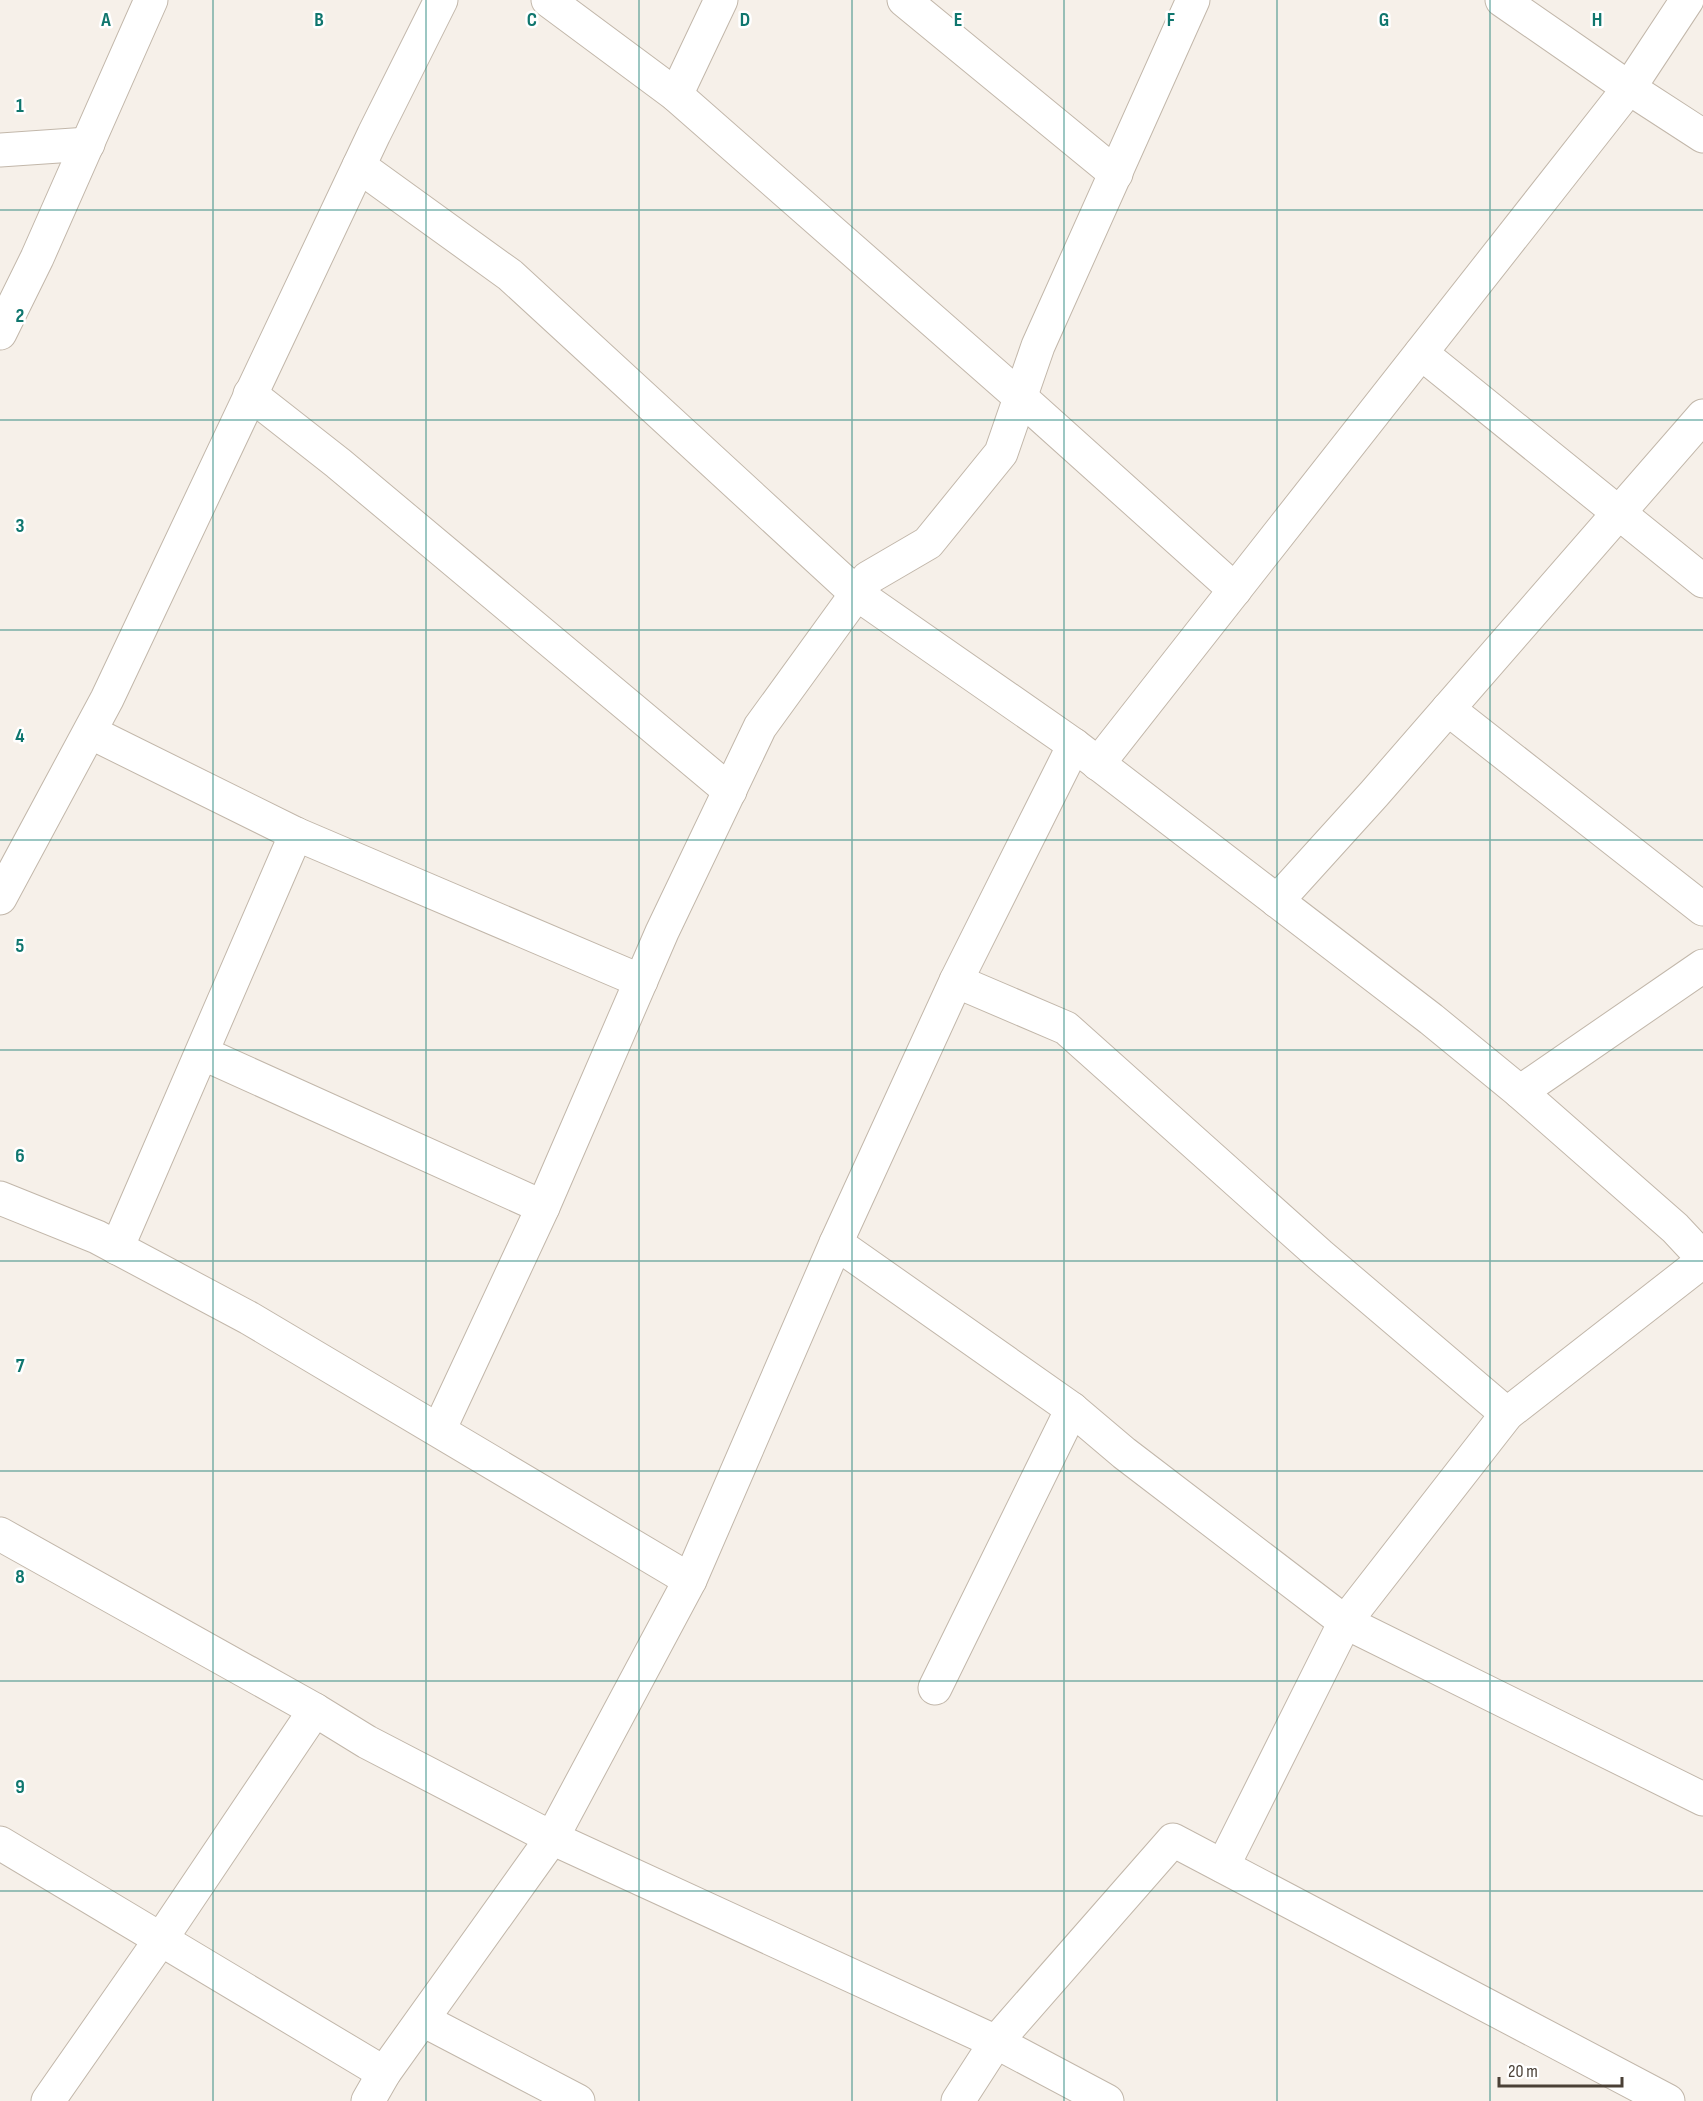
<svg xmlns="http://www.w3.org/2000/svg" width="1703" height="2101" font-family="'Sofia Sans Condensed',sans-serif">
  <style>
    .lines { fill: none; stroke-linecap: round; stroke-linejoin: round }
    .street-casing { stroke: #c2b7aa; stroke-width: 35 }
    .street { stroke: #fff; stroke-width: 33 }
    .grid { fill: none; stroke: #0f766e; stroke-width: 1.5; stroke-opacity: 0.55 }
    .grid-label { font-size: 20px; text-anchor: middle; font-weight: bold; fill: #0f766e; stroke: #fff; stroke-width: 5; stroke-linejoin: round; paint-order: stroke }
  </style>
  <rect width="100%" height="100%" fill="#f6f0e9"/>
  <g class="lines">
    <defs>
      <g id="street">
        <path d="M 548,0 L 676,95 L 1020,397 L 1235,590"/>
        <path d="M 904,0 L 1116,174"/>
        <path d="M 1502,0 L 1629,88 L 1703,136"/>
        <path d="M 676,95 L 721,0"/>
        <path d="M 0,150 L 88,144"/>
        <path d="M 359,166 L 510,275 L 857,594 L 1074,745 L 1431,1019 L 1520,1092 L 1675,1228 L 1703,1258"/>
        <path d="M 0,333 L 37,258 L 151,0"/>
        <path d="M 1421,353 L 1703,581"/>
        <path d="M 250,394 L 338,463 L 730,791"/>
        <path d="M 1448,709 L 1703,909"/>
        <path d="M 90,732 L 296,834 L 641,981"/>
        <path d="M 1098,764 L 1629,88 L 1687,0"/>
        <path d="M 0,898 L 107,699 L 374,134 L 441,0"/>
        <path d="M 1277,901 L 1374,794 L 1703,416"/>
        <path d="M 956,981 L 1066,1028 L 1320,1255 L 1507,1414"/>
        <path d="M 202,1053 L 543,1207"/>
        <path d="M 1520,1092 L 1703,966"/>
        <path d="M 0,1198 L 97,1237 L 249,1318 L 690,1580"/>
        <path d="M 836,1243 L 956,981 L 1074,745"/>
        <path d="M 117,1248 L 296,834"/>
        <path d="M 439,1430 L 543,1207 L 662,932 L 760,727 L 868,578 L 928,543 L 1001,453 L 1038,346 L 1193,0"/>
        <path d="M 0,1534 L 315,1710 L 367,1742 L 552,1838 L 690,1580 L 836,1243 L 1072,1409 L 1124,1453 L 1345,1622 L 1703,1799"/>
        <path d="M 935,1688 L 1072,1409"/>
        <path d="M 0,1843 L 384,2073"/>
        <path d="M 1223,1866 L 1345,1622 L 1507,1414 L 1703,1261"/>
        <path d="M 423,2020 L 578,2101"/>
        <path d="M 48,2101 L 161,1939 L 315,1710"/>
        <path d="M 368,2101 L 384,2073 L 552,1838 L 996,2042 L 1107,2101"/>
        <path d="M 958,2101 L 996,2042 L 1173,1840 L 1668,2101"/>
      </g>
    </defs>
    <!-- street casing -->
    <use href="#street" class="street-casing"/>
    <!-- street -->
    <use href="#street" class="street"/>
  </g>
  <!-- grid -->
  <path class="grid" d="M 213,0 L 213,2101M 426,0 L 426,2101M 639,0 L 639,2101M 852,0 L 852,2101M 1064,0 L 1064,2101M 1277,0 L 1277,2101M 1490,0 L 1490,2101M 0,210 L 1703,210M 0,420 L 1703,420M 0,630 L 1703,630M 0,840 L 1703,840M 0,1050 L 1703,1050M 0,1261 L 1703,1261M 0,1471 L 1703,1471M 0,1681 L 1703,1681M 0,1891 L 1703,1891"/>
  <g class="grid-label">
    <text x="106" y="26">A</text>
    <text x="319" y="26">B</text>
    <text x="532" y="26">C</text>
    <text x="745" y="26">D</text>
    <text x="958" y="26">E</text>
    <text x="1171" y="26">F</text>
    <text x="1384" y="26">G</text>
    <text x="1597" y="26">H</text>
    <text x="20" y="112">1</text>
    <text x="20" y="322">2</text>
    <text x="20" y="532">3</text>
    <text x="20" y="742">4</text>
    <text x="20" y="952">5</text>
    <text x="20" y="1162">6</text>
    <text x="20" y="1372">7</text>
    <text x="20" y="1583">8</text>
    <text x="20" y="1793">9</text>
  </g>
  <!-- scale -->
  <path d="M1499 2077v9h123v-9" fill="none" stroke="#4a4036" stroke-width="3"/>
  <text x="1508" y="2077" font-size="18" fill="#4a4036" stroke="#ffffff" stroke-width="4.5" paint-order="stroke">20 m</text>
</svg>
